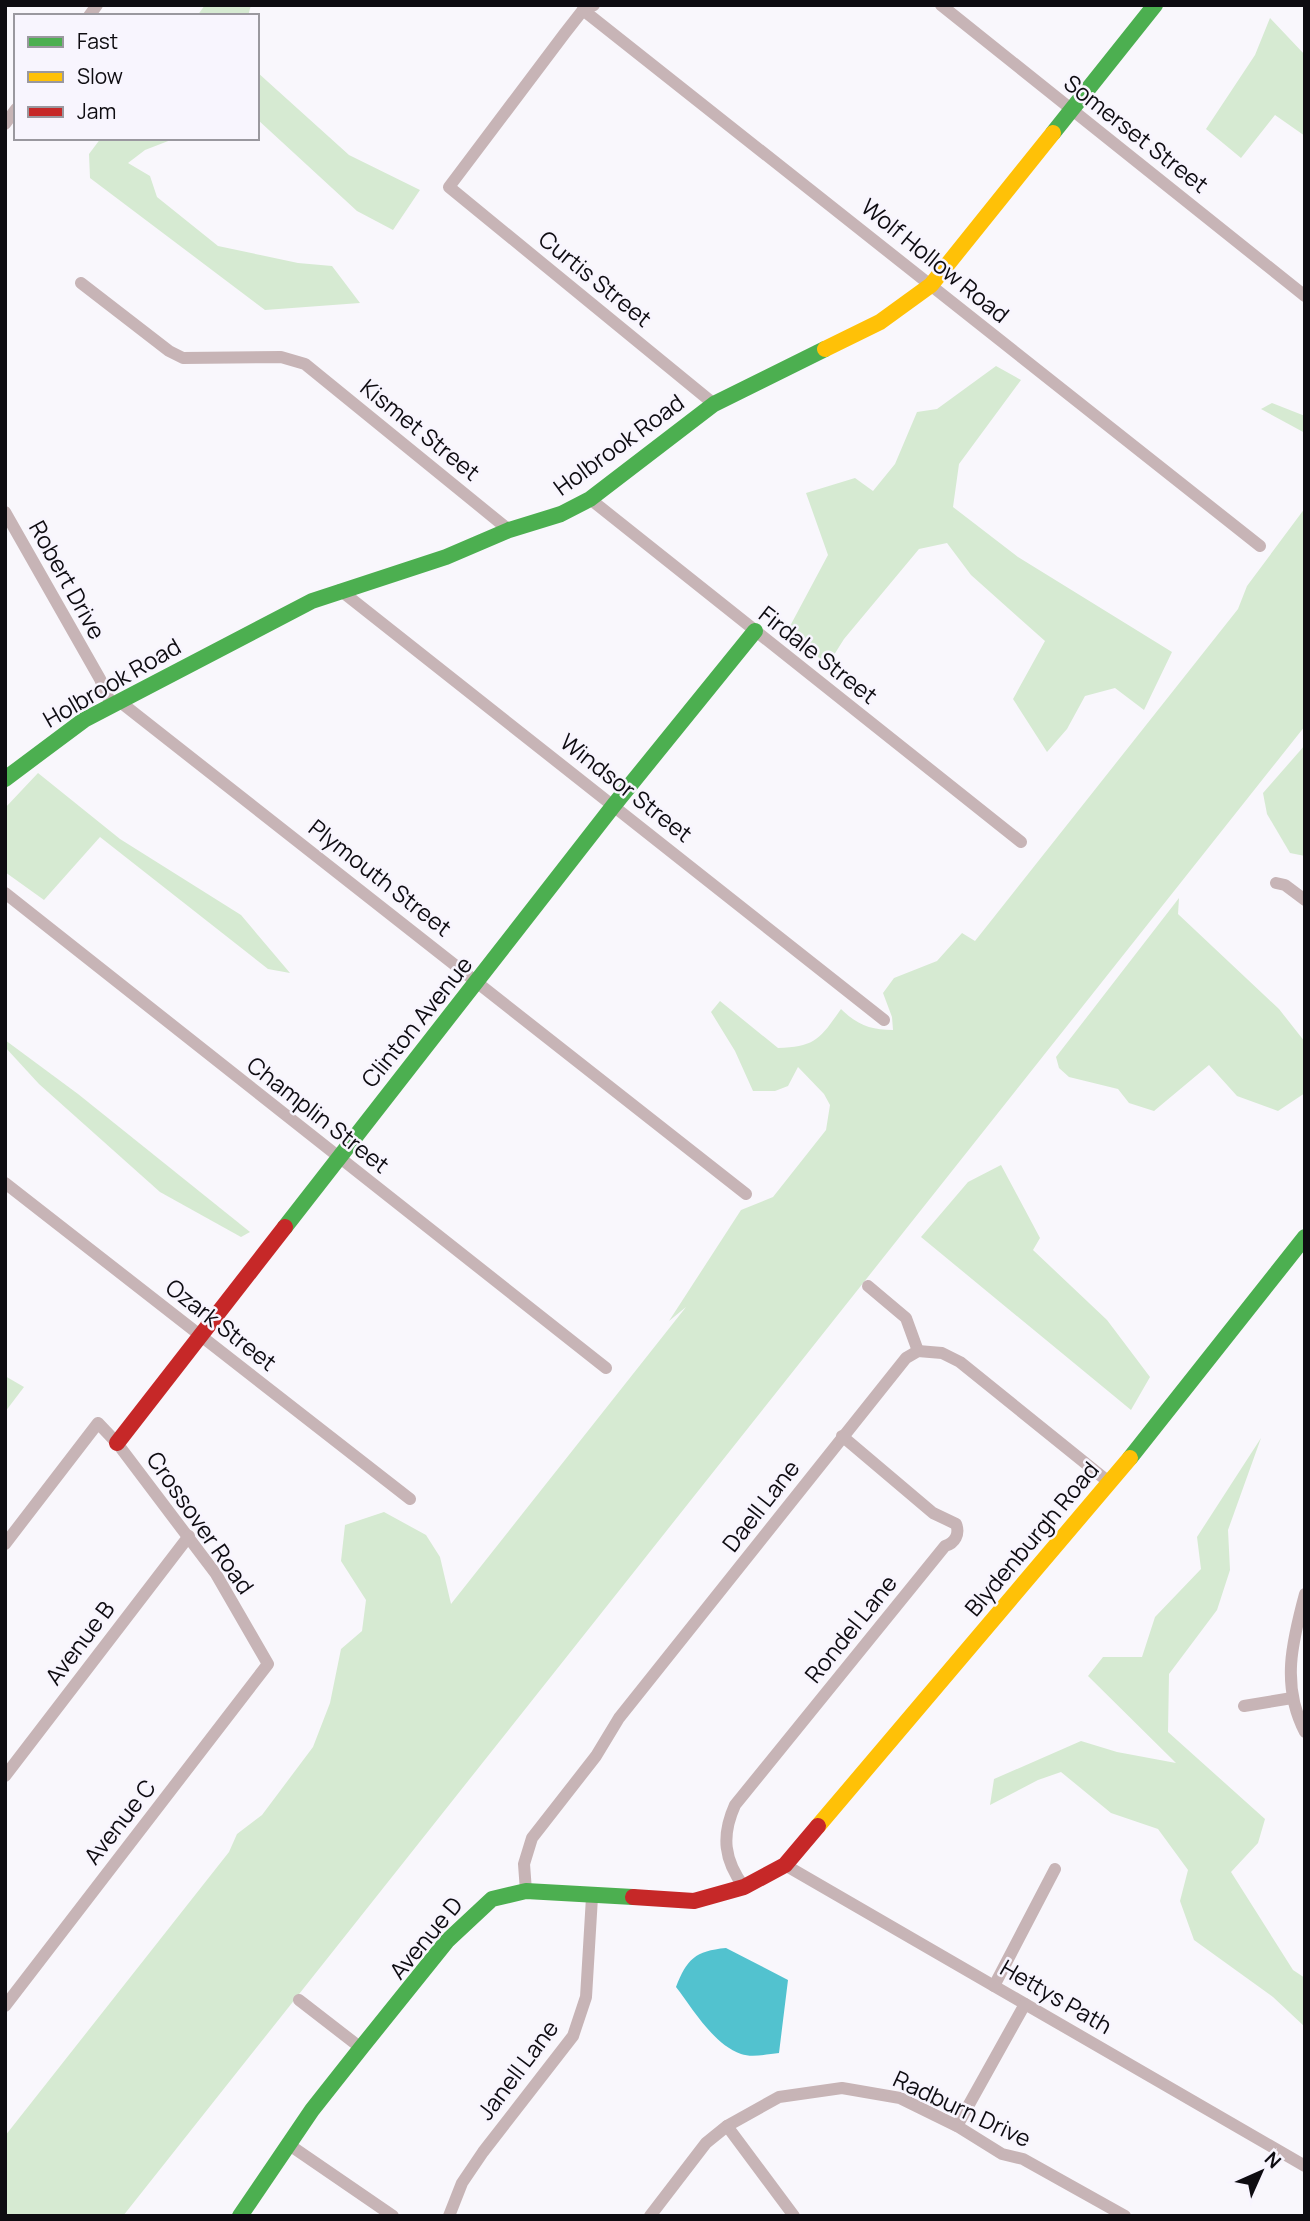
<svg xmlns="http://www.w3.org/2000/svg" width="1310" height="2221" font-family="Manrope,sans-serif">
  <style>
    .green { fill: #d6ead2 }
    .water { fill: #52c2cf }
    .lines { fill: none; stroke-linecap: round; stroke-linejoin: round }
    .street { stroke: #c7b4b6; stroke-width: 12 }
    .fast { stroke: #4caf50; stroke-width: 16 }
    .slow { stroke: #ffc107; stroke-width: 16 }
    .jam { stroke: #c62828; stroke-width: 16 }
    .labels { text-anchor: middle; stroke-width: 5; stroke-linejoin: round; paint-order: stroke }
    .street-label { font-size: 23px; fill: #0e0c11; stroke: #f8f5fe }
  </style>
  <rect width="100%" height="100%" fill="#f9f7fc"/>
  <!-- green -->
  <g class="green">
    <path d="M 205,5 L 251,5 L 248,16 L 197,16 Z"/>
    <path d="M 1270,18 L 1305,55 L 1305,136 L 1275,115 L 1241,158 L 1206,129 L 1255,55 Z"/>
    <path d="M 257,72 L 349,155 L 420,190 L 393,230 L 357,211 L 257,119 Z"/>
    <path d="M 101,138 L 176,138 L 145,150 L 128,163 L 150,176 L 157,197 L 218,246 L 298,263 L 332,266 L 360,303 L 265,310 L 90,178 L 89,154 Z"/>
    <path d="M 996,366 L 1021,380 L 959,464 L 953,507 L 1018,557 L 1172,652 L 1144,710 L 1115,688 L 1085,696 L 1067,729 L 1047,752 L 1013,699 L 1045,641 L 971,575 L 947,543 L 919,549 L 844,639 L 827,666 L 789,628 L 828,555 L 806,493 L 855,478 L 873,491 L 895,464 L 917,412 L 937,409 Z"/>
    <path d="M 1272,403 L 1305,416 L 1305,433 L 1261,409 Z"/>
    <path d="M 1305,508 L 1305,726 L 123,2216 L 5,2216 L 5,2136 L 229,1852 L 237,1834 L 262,1815 L 313,1747 L 330,1703 L 341,1649 L 362,1631 L 366,1600 L 341,1561 L 345,1525 L 384,1512 L 426,1535 L 440,1557 L 451,1604 L 686,1307 L 669,1321 L 741,1210 L 773,1197 L 826,1130 L 830,1105 L 824,1094 L 798,1067 L 788,1086 L 775,1091 L 753,1091 L 735,1051 L 711,1012 L 720,1001 L 778,1048 C 815,1047 820,1039 841,1009 C 857,1025 871,1030 893,1030 L 892,1017 L 883,993 L 894,978 L 937,961 L 962,933 L 975,941 L 1238,609 L 1247,586 Z"/>
    <path d="M 1305,745 L 1305,856 L 1290,853 L 1267,814 L 1263,793 Z"/>
    <path d="M 38,773 L 120,839 L 241,915 L 290,973 L 268,969 L 100,837 L 44,900 L 5,872 L 5,808 Z"/>
    <path d="M 1179,898 L 1178,914 L 1279,1009 L 1305,1042 L 1305,1093 L 1278,1111 L 1237,1096 L 1209,1065 L 1154,1111 L 1129,1103 L 1118,1089 L 1069,1077 L 1059,1068 L 1056,1057 Z"/>
    <path d="M 5,1040 L 78,1094 L 250,1232 L 241,1237 L 160,1192 L 39,1084 L 5,1047 Z"/>
    <path d="M 1001,1165 L 1040,1238 L 1033,1250 L 1107,1320 L 1150,1377 L 1131,1410 L 921,1237 L 968,1182 Z"/>
    <path d="M 5,1376 L 24,1387 L 5,1412 Z"/>
    <path d="M 1261,1438 L 1228,1530 L 1230,1570 L 1217,1610 L 1169,1674 L 1168,1732 L 1265,1819 L 1258,1843 L 1231,1872 L 1293,1970 L 1305,1978 L 1305,2027 L 1273,1997 L 1194,1940 L 1180,1901 L 1188,1870 L 1158,1829 L 1111,1813 L 1061,1772 L 1038,1780 L 990,1805 L 994,1779 L 1081,1741 L 1117,1752 L 1176,1763 L 1088,1676 L 1103,1657 L 1142,1657 L 1155,1617 L 1201,1569 L 1197,1537 Z"/>
  </g>
  <!-- water -->
  <path class="water" d="M 726,1948 L 788,1980 L 779,2053 C 768,2054 752,2058 741,2054 C 713,2044 693,2009 676,1987 C 687,1959 695,1951 726,1948 Z"/>
  <g class="lines">
    <!-- street -->
    <g class="street">
      <path d="M 594,5 L 583,10 L 565,33 L 449,187 L 714,404"/>
      <path d="M 941,5 L 1305,296"/>
      <path d="M 583,10 L 1260,546"/>
      <path d="M 89,16 L 97,5"/>
      <path d="M 5,124 L 16,109"/>
      <path d="M 81,283 L 169,351 L 183,358 L 281,357 L 305,364 L 509,530"/>
      <path d="M 590,499 L 1021,842"/>
      <path d="M 5,512 L 100,679 L 112,706"/>
      <path d="M 340,590 L 884,1020"/>
      <path d="M 119,701 L 746,1194"/>
      <path d="M 1276,883 L 1285,885 L 1305,900"/>
      <path d="M 5,893 L 606,1368"/>
      <path d="M 5,1183 L 410,1499"/>
      <path d="M 868,1286 L 906,1318 L 918,1351"/>
      <path d="M 5,1544 L 98,1423 L 117,1443 L 216,1574 L 268,1664 L 5,2006"/>
      <path d="M 1305,1594 C 1292,1642 1281,1686 1305,1732"/>
      <path d="M 1244,1706 L 1292,1698"/>
      <path d="M 5,1776 L 189,1536"/>
      <path d="M 785,1865 L 1305,2166"/>
      <path d="M 744,1887 C 724,1860 721,1836 735,1805 L 945,1546 C 955,1543 960,1534 956,1524 L 933,1513 L 842,1436"/>
      <path d="M 526,1891 L 524,1864 L 532,1838 L 596,1756 L 619,1718 L 906,1358 L 918,1351 L 942,1353 L 960,1362 L 1110,1483"/>
      <path d="M 994,1986 L 1055,1869"/>
      <path d="M 299,2000 L 361,2048"/>
      <path d="M 727,2126 L 794,2216"/>
      <path d="M 957,2126 L 1025,2004"/>
      <path d="M 288,2144 L 393,2216"/>
      <path d="M 449,2216 L 462,2183 L 483,2152 L 573,2036 L 586,1997 L 592,1897"/>
      <path d="M 650,2216 L 706,2143 L 727,2126 L 779,2097 L 842,2088 L 900,2098 L 957,2126 L 1002,2154 L 1023,2159 L 1125,2216"/>
    </g>
    <!-- fast -->
    <g class="fast">
      <path d="M 1053,133 L 1155,5"/>
      <path d="M 5,779 L 84,720 L 312,601 L 446,557 L 509,530 L 561,514 L 590,499 L 714,404 L 825,349"/>
      <path d="M 285,1227 L 614,805 L 755,631"/>
      <path d="M 1130,1458 L 1305,1237"/>
      <path d="M 240,2216 L 312,2110 L 361,2048 L 447,1941 L 492,1899 L 526,1891 L 633,1897"/>
    </g>
    <!-- slow -->
    <g class="slow">
      <path d="M 825,349 L 880,322 L 931,285 L 1053,133"/>
      <path d="M 818,1826 L 1130,1458"/>
    </g>
    <!-- jam -->
    <g class="jam">
      <path d="M 117,1443 L 285,1227"/>
      <path d="M 633,1897 L 694,1901 L 744,1887 L 785,1865 L 818,1826"/>
    </g>
  </g>
  <g class="labels">
    <!-- street labels -->
    <g class="street-label">
      <text transform="translate(1136 134) rotate(38)" y="8">Somerset Street</text>
      <text transform="translate(935 261) rotate(39)" y="8">Wolf Hollow Road</text>
      <text transform="translate(595 279) rotate(39)" y="8">Curtis Street</text>
      <text transform="translate(420 430) rotate(39)" y="8">Kismet Street</text>
      <text transform="translate(619 445) rotate(-36)" y="8">Holbrook Road</text>
      <text transform="translate(67 580) rotate(61)" y="8">Robert Drive</text>
      <text transform="translate(818 655) rotate(38)" y="8">Firdale Street</text>
      <text transform="translate(112 683) rotate(-30)" y="8">Holbrook Road</text>
      <text transform="translate(626 788) rotate(38)" y="8">Windsor Street</text>
      <text transform="translate(380 878) rotate(38)" y="8">Plymouth Street</text>
      <text transform="translate(417 1022) rotate(-51)" y="8">Clinton Avenue</text>
      <text transform="translate(318 1115) rotate(38)" y="8">Champlin Street</text>
      <text transform="translate(221 1325) rotate(38)" y="8">Ozark Street</text>
      <text transform="translate(761 1506) rotate(-52)" y="8">Daell Lane</text>
      <text transform="translate(200 1523) rotate(55)" y="8">Crossover Road</text>
      <text transform="translate(1032 1539) rotate(-50)" y="8">Blydenburgh Road</text>
      <text transform="translate(851 1629) rotate(-51)" y="8">Rondel Lane</text>
      <text transform="translate(80 1643) rotate(-53)" y="8">Avenue B</text>
      <text transform="translate(120 1822) rotate(-52)" y="8">Avenue C</text>
      <text transform="translate(426 1938) rotate(-50)" y="8">Avenue D</text>
      <text transform="translate(1056 1997) rotate(30)" y="8">Hettys Path</text>
      <text transform="translate(518 2070) rotate(-53)" y="8">Janell Lane</text>
      <text transform="translate(962 2109) rotate(25)" y="8">Radburn Drive</text>
    </g>
  </g>
  <!-- border -->
  <rect width="1310" height="2221" fill="none" stroke="#0e0c11" stroke-width="14"/>
  <!-- legend -->
  <rect x="14" y="14" width="245" height="126" fill="#f8f5fe" stroke="#9a989f" stroke-width="2"/>
  <rect x="28" y="37" width="35" height="10" fill="#4caf50" stroke="#9a989f" stroke-width="2"/>
  <text x="77" y="49" font-size="21" fill="#0e0c11">Fast</text>
  <rect x="28" y="72" width="35" height="10" fill="#ffc107" stroke="#9a989f" stroke-width="2"/>
  <text x="77" y="84" font-size="21" fill="#0e0c11">Slow</text>
  <rect x="28" y="107" width="35" height="10" fill="#c62828" stroke="#9a989f" stroke-width="2"/>
  <text x="77" y="119" font-size="21" fill="#0e0c11">Jam</text>
  <!-- north arrow -->
  <g transform="translate(1261 2172) rotate(45)" stroke="#f8f5fe" stroke-width="5" paint-order="stroke">
  <path d="M0-5L12 26L0 18L-12 26Z" fill="#0e0c11"/>
  <text y="-10" font-size="19" font-weight="bold" text-anchor="middle" fill="#0e0c11">N</text>
  </g>
</svg>
